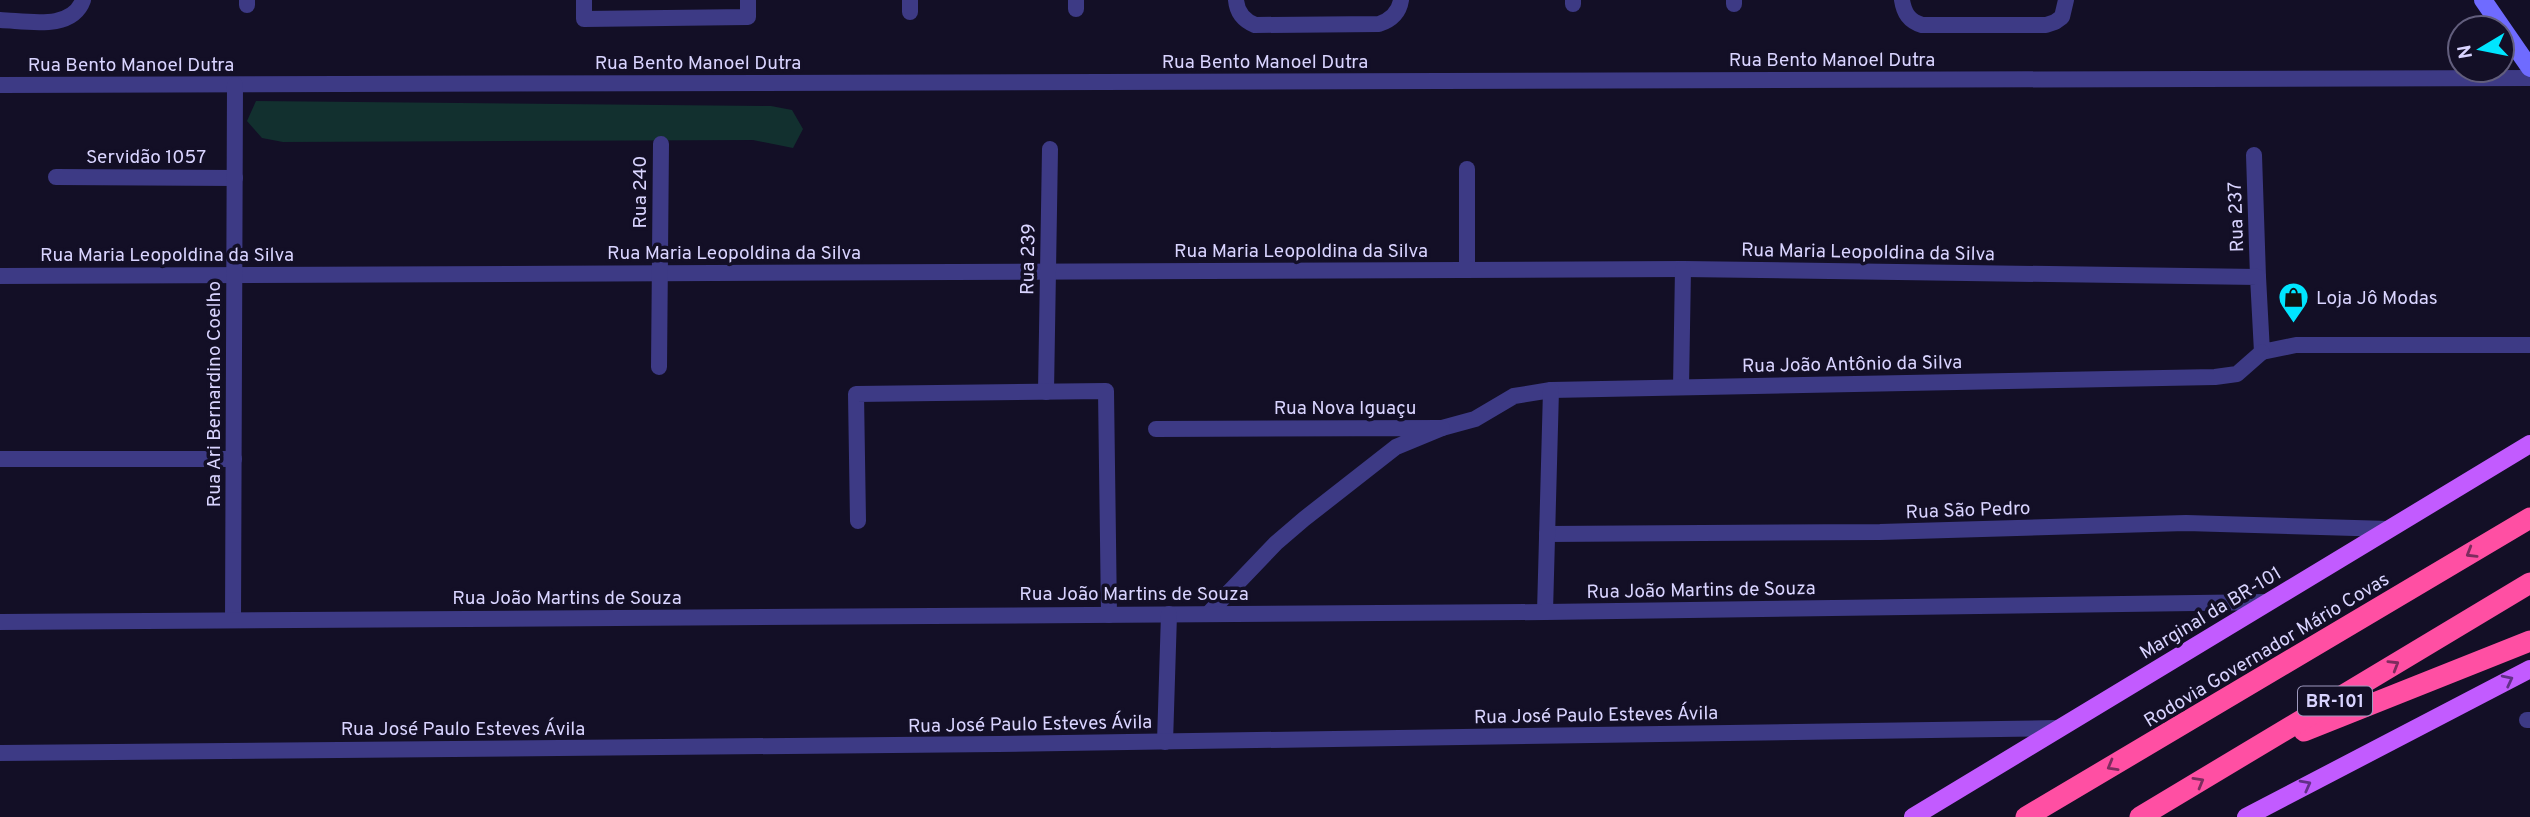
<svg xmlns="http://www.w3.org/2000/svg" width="2530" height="817" font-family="Overpass,sans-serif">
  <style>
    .green { fill: #12302f }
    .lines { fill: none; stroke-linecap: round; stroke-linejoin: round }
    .minor { stroke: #3d3a85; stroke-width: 16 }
    .secondary { stroke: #6f6bff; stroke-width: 18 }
    .primary { stroke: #c25bff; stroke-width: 18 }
    .motorway { stroke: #ff4fa3; stroke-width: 21 }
    .oneway { stroke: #7d2c5e }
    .oneway2 { stroke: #623188 }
    .labels { text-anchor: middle; stroke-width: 7; stroke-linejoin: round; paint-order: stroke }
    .shield { fill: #130f26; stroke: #9e99be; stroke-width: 2 }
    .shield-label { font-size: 18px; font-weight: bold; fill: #d9d4ff }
    .street-label { font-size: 19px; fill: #d9d4ff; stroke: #130f26 }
    .poi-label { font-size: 19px; fill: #d9d4ff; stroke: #130f26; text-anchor: start }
  </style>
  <rect width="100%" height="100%" fill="#130f26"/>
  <!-- green -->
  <path class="green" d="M 256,101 L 771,106 L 792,110 L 803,129 L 793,148 L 753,140 L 283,142 L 262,138 L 247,121 Z"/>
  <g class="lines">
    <!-- minor -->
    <g class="minor">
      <path d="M 584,0 L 584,19 L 748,17 L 748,0"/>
      <path d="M 1076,0 L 1076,9"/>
      <path d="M 1236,0 C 1237,12 1243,20 1255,25 L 1379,24 C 1391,20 1399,13 1401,0"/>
      <path d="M 1573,0 L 1573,4"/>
      <path d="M 1902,0 C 1904,13 1909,21 1922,25 L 2046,25 L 2055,22 L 2062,17 L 2066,0"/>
      <path d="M 1734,4 L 1734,0"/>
      <path d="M 247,5 L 247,0"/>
      <path d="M 910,12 L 910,0"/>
      <path d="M 0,20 C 28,21 72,31 83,0"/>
      <path d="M 0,85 L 2530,78"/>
      <path d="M 2254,155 L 2258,277"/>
      <path d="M 56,177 L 235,178"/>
      <path d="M 1467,270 L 1467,169"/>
      <path d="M 0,276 L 1683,269 L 2258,277 L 2262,352 L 2296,345 L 2530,345"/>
      <path d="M 659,367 L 661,144"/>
      <path d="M 1681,387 L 1683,269"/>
      <path d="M 1046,392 L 1050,149"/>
      <path d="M 1442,428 L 1475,419 L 1514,396 L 1551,390 L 2215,377 L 2237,374 L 2262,352"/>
      <path d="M 1156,429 L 1442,428 L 1396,447 L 1304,519 L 1276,543 L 1208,614"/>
      <path d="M 0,459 L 234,459"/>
      <path d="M 858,521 L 856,394 L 1106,391 L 1109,615"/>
      <path d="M 1547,534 L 1880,532 L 2186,523 L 2389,529"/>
      <path d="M 1545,612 L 1551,390"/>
      <path d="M 233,620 L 235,85"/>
      <path d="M 0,622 L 1545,612 L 2268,602"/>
      <path d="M 2527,720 L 2530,720"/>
      <path d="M 1165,742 L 1169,614"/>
      <path d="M 0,753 L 998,744 L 2059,728"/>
    </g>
    <!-- secondary -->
    <path class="secondary" d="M 2483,0 L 2530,68"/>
    <!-- primary -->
    <g class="primary">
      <path d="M 1913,817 L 2530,444"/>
      <path d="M 2246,817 L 2530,669"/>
    </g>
    <!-- motorway -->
    <g class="motorway">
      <path d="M 2304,731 L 2530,641"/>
      <path d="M 2026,817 L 2530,518"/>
      <path d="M 2140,817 L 2530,583"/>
    </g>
  </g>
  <!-- one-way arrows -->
  <defs><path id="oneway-chevron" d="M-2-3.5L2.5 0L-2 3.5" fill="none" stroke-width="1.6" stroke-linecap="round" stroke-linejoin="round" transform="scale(1.75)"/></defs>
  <g class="oneway">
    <use href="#oneway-chevron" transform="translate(2471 553) rotate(149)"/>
    <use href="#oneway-chevron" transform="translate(2394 665) rotate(-31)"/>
    <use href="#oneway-chevron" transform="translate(2112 766) rotate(150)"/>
    <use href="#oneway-chevron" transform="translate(2199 782) rotate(-30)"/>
  </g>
  <g class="oneway2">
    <use href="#oneway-chevron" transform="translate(2508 680) rotate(-27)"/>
    <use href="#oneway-chevron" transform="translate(2306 785) rotate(-28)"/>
  </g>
  <!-- icons -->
  <defs>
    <symbol id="shop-pin" viewBox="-11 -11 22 30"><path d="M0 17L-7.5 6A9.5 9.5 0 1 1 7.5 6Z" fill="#00e5ff" stroke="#130f26"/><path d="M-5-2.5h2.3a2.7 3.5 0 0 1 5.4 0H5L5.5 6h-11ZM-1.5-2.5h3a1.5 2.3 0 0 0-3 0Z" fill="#111"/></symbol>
  </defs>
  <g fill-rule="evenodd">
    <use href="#shop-pin" x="2276" y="280" width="35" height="47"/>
  </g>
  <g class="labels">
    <!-- shield labels -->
    <rect class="shield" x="2298" y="686.5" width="74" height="29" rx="5"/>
    <g class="shield-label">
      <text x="2335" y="707">BR-101</text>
    </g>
    <!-- street labels -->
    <g class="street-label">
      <text x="1832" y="66">Rua Bento Manoel Dutra</text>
      <text x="1265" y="68">Rua Bento Manoel Dutra</text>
      <text x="698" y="69">Rua Bento Manoel Dutra</text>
      <text x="131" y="71">Rua Bento Manoel Dutra</text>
      <text x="146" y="163">Servidão 1057</text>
      <text transform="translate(639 192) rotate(-90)" y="7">Rua 240</text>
      <text transform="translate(2235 217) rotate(-92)" y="7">Rua 237</text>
      <text x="1301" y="257">Rua Maria Leopoldina da Silva</text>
      <text transform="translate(1868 251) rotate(1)" y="7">Rua Maria Leopoldina da Silva</text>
      <text x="734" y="259">Rua Maria Leopoldina da Silva</text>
      <text x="167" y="261">Rua Maria Leopoldina da Silva</text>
      <text transform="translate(1027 259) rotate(-89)" y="7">Rua 239</text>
      <text transform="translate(1852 363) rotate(-1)" y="7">Rua João Antônio da Silva</text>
      <text transform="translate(213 394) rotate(-90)" y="7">Rua Ari Bernardino Coelho</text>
      <text x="1345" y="414">Rua Nova Iguaçu</text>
      <text transform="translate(1968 509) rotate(-2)" y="7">Rua São Pedro</text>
      <text transform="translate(1701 589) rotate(-1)" y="7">Rua João Martins de Souza</text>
      <text x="1134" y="600">Rua João Martins de Souza</text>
      <text x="567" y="604">Rua João Martins de Souza</text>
      <text transform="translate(2210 612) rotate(-31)" y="7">Marginal da BR-101</text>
      <text transform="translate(2266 649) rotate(-31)" y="7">Rodovia Governador Mário Covas</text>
      <text transform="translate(1596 714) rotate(-1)" y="7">Rua José Paulo Esteves Ávila</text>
      <text transform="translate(1030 723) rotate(-1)" y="7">Rua José Paulo Esteves Ávila</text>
      <text x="463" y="735">Rua José Paulo Esteves Ávila</text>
    </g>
    <!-- poi labels -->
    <g class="poi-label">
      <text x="2316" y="304">Loja Jô Modas</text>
    </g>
  </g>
  <!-- north arrow -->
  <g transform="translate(2481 49) rotate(260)"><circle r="33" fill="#130f26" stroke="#625e7d" stroke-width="2"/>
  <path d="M0-5L12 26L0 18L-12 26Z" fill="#00e5ff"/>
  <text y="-10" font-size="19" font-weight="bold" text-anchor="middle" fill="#d9d4ff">N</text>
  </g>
</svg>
